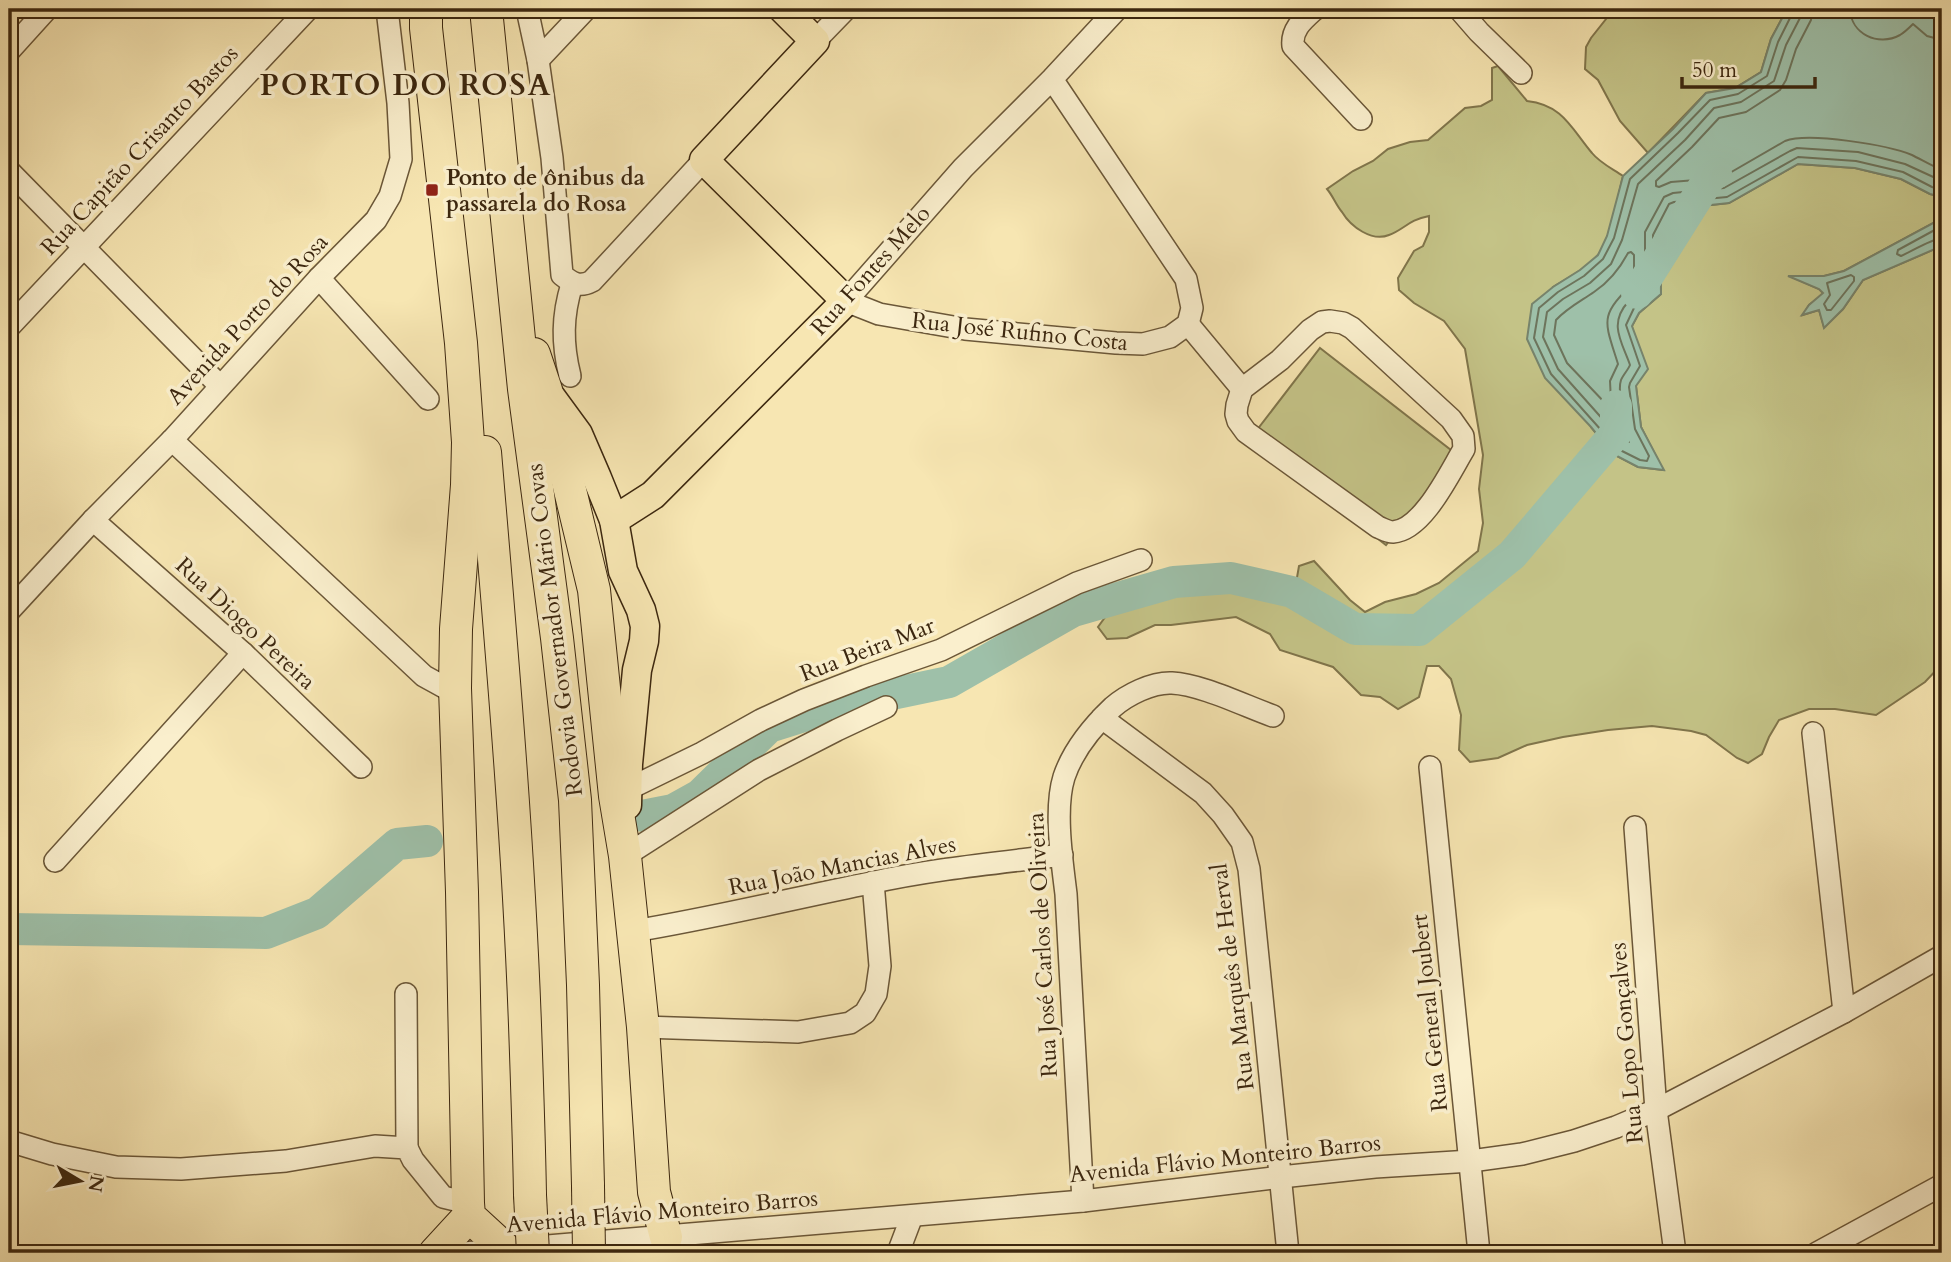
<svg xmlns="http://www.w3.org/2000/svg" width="1951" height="1262" font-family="Cardo,serif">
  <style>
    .green { fill: #c4c387; stroke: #80754b; stroke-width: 2 }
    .water { fill: #9ec0a9; stroke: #77836b; stroke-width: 2 }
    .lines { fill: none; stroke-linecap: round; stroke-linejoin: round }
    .shore { stroke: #6d745c; stroke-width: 2 }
    .river { stroke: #9ec0a9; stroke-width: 32 }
    .minor-casing { stroke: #6b5738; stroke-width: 24 }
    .major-casing { stroke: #3c270f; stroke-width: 31 }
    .highway-casing { stroke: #3c270f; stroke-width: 34 }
    .minor { stroke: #faefcd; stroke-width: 21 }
    .major { stroke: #f7e6b2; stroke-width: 28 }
    .highway { stroke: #f7e6b2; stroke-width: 32 }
    .highway-bridge-casing { stroke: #3c270f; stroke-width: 34; stroke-linecap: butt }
    .highway-bridge { stroke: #f7e6b2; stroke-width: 32 }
    .poi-dot { fill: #8f2418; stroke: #faefcd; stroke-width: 2.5 }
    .labels { text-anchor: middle; stroke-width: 7; stroke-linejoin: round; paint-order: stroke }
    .street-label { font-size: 23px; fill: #3c270f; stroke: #faefcd }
    .poi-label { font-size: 23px; font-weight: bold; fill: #3c270f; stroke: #faefcd; text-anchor: start }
    .district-label { font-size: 30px; font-weight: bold; letter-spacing: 2px; fill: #3c270f; stroke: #faefcd }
  </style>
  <rect width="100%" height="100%" fill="#f7e6b2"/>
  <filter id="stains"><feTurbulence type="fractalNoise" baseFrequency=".00286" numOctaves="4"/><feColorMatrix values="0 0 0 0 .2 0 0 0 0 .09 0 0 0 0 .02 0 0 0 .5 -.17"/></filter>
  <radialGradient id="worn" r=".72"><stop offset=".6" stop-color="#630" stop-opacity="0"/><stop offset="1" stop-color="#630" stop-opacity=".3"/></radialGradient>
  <!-- green -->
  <g class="green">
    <path d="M 1614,9 L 1787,9 L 1771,39 L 1761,72 L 1735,88 L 1706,93 L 1648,153 L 1620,121 L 1598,80 L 1585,69 L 1586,47 L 1591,38 Z"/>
    <path d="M 1498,66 L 1527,101 C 1563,105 1571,128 1592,153 C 1600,163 1613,169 1623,176 C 1617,199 1612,236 1598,255 C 1587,268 1568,278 1553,287 L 1591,427 L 1613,454 L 1638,467 L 1663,470 L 1641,427 L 1636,386 L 1632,326 L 1639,313 L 1661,294 L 1660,236 L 1674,209 L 1729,203 L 1798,164 L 1855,168 L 1901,179 L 1930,194 L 1942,197 L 1942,215 L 1939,220 L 1844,271 L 1824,276 L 1790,276 L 1819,289 L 1824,294 L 1809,305 L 1803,315 L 1819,310 L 1824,327 L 1843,309 L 1863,280 L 1935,249 L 1942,242 L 1942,664 L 1925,682 L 1876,715 L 1835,709 L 1809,709 L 1779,720 L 1769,737 L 1762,754 L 1748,763 L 1737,758 L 1706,735 L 1691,731 L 1652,726 L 1608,730 L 1563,737 L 1527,745 L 1498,758 L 1470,762 L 1459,750 L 1461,715 L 1451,679 L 1439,666 L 1427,666 L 1419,697 L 1398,709 L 1380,697 L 1361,695 L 1333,667 L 1280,650 L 1270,634 L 1236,617 L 1171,625 L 1155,625 L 1127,638 L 1107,639 L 1098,627 L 1111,609 L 1189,591 L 1251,589 L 1297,602 L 1339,627 L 1326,606 L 1296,583 L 1299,566 L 1314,561 L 1350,600 L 1365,612 L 1385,602 L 1416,594 L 1439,583 L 1478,551 L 1483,523 L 1479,489 L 1483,455 L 1465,349 L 1444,321 L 1414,303 L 1399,290 L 1398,278 L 1414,251 L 1423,246 L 1429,232 L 1429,216 C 1408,220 1405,229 1389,235 C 1372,242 1351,227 1342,212 C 1336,205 1333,196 1327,189 L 1353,171 L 1373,161 L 1388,149 L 1410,142 L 1428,140 L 1465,108 L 1481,106 L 1492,100 L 1492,68 Z"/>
    <path d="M 1320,348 L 1456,454 L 1386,545 L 1250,439 Z"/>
  </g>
  <!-- water -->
  <g class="water">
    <path d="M 1787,9 L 1829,9 L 1885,13 L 1900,9 L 1934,9 L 1942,16 L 1942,197 L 1930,194 L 1901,179 L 1855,168 L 1798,164 L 1729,203 L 1674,209 L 1660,236 L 1661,294 L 1639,313 L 1632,326 L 1648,369 L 1636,386 L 1641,427 L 1664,470 L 1638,467 L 1613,454 L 1591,427 L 1545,378 L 1527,339 L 1532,304 L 1553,287 L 1580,270 L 1598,255 L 1607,236 L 1623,176 L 1673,129 L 1706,93 L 1735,88 L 1761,72 L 1771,39 Z"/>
    <path d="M 1942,215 L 1942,242 L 1935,249 L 1863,280 L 1843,309 L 1824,328 L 1819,310 L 1802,315 L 1809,305 L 1823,293 L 1819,289 L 1788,276 L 1824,276 L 1844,271 L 1939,220 Z"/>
  </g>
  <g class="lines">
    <!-- shore -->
    <g class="shore">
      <path d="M 1793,9 L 1792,14 L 1778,42 L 1767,76 L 1738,94 L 1710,100 L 1678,133 L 1630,179 L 1614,238 L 1603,259 L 1584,276 L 1558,292 L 1539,308 L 1534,338 L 1551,374 L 1618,449 L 1640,460 L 1647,461 L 1649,456 L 1635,429 L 1629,387 L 1630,383 L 1640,366 L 1626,325 L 1634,308 L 1654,291 L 1653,235 L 1669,204 L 1674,202 L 1727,197 L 1798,157 L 1856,161 L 1903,172 L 1932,187 L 1942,190"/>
      <path d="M 1802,9 L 1801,16 L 1786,45 L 1774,81 L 1741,102 L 1714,108 L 1685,140 L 1638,184 L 1622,240 L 1611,264 L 1590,283 L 1563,299 L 1547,312 L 1543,337 L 1558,369 L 1623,442 L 1629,442 C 1629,427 1616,395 1621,380 C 1623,375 1628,370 1630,365 C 1622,342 1608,324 1628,302 C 1633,297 1640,292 1645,287 L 1645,232 L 1664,197 L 1673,193 L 1724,188 L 1790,151 L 1797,148 L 1858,152 L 1905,164 L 1942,181"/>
      <path d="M 1812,9 L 1811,20 L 1796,49 L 1786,80 L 1780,90 L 1746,112 L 1719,118 L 1692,147 L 1656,181 L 1656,186 L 1659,187 L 1671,182 L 1721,178 L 1785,141 C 1809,132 1888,145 1912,155 C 1922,160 1932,166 1942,170"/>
      <path d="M 1850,9 C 1851,34 1878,47 1900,35 C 1905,32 1909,28 1913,24 L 1927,36 L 1942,40"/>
      <path d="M 1942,226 L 1898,250 L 1897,254 L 1901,256 C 1912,251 1932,239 1942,238"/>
      <path d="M 1631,252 L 1634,255 L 1634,282 C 1599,317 1604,319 1618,364 L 1610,381 L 1611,402 L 1607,405 L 1567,363 L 1554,335 L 1556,320 C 1567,308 1581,301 1594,292 C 1609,282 1619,270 1628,253 Z"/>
      <path d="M 1851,275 L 1854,277 L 1854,281 L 1831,310 L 1827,310 L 1824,304 L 1830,295 L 1827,283 Z"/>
    </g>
    <!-- river -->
    <g class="river">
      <path d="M 1637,293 L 1710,177 L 1716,173"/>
      <path d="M 642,816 L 673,810 L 700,795 L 769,727 L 839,705 L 949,682 L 1073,611 L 1174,582 L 1231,578 L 1292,592 L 1355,629 L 1419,630 L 1512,555 L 1616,433 L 1616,406"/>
      <path d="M 9,929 L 266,933 L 317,913 L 397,844 L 427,841"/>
    </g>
    <defs>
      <g id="minor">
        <path d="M 527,9 L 538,60 L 552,158 L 562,275 C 572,283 579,288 592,281 L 704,160"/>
        <path d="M 1315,9 C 1304,19 1291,29 1293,46 L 1361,119"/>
        <path d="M 1459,9 L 1479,32 L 1521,73"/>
        <path d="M 815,41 L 846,9"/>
        <path d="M 9,51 L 47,9"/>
        <path d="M 538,60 L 586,9"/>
        <path d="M 1052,79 L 1186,279 L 1192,308 L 1188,324 L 1170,337 L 1143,344 L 1116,343 L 965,329 L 879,314 L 846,301 L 963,168 L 1052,79 L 1117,9"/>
        <path d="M 9,171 L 220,386"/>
        <path d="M 319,278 L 428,399"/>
        <path d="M 1330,321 L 1343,323 L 1352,328 L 1451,419 L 1463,436 L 1464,449 C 1450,472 1423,530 1393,532 C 1388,532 1383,529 1378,527 L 1246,432 L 1238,421 L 1236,414 L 1237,405 L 1242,389 L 1280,360 L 1310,330 L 1322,322 Z"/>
        <path d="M 1188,324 L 1242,389"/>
        <path d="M 9,327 L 308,9"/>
        <path d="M 570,376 C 562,344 562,316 572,284"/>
        <path d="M 172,440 L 424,676 L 444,687 L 455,688"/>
        <path d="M 93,520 L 243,653 L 361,767"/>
        <path d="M 9,611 L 93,520 L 172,440 L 319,278 L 376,220 L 390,196 L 401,159 L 398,103 L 387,9"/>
        <path d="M 1102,718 L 1203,793 L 1223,815 L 1242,842 L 1249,869 L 1288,1253"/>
        <path d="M 1813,733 L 1844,1012"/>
        <path d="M 1430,767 L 1479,1253"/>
        <path d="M 616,795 L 702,753 L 761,720 L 804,700 L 866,676 L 941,650 L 1077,583 L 1141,560"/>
        <path d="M 1635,827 L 1656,1110 L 1675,1253"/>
        <path d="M 625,856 L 759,770 L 837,730 L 886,707"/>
        <path d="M 55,861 L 243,653"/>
        <path d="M 634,931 C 713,918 791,899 870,883 C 933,869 998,863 1062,855"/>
        <path d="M 406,994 L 407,1148"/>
        <path d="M 643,1027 L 798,1032 L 850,1023 L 865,1013 L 876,994 L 880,966 L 873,882"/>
        <path d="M 9,1141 L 52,1154 L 116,1167 L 181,1169 L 286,1161 L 375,1146 L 407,1148 L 413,1160 L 443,1197 L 468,1203"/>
        <path d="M 1083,1201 L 1066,894 C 1062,861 1054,809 1064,777 C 1073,750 1093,726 1113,707 C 1127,695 1152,682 1172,683 C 1200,684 1245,706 1273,716"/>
        <path d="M 464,1253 L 1083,1201 L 1281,1177 L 1375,1167 L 1471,1161 L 1522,1154 L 1574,1141 L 1616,1127 L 1656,1110 L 1844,1012 L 1942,956"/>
        <path d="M 898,1253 L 912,1216"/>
        <path d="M 1817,1253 L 1942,1185"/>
      </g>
      <g id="major">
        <path d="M 548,393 L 578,434 L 597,478 L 614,520 L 623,571 L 641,610 L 645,626 L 644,641 L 637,670 L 628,764 L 627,805"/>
        <path d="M 614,520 L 653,495 L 846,301 L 704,160 L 815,41 L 783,9"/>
      </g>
      <g id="highway">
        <path d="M 426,9 L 426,28 L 461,343 L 468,442 L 467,485 L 456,629 L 455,688 L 462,892 L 468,1203 L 469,1216 L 506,1250 L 503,1253"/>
        <path d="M 486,9 L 524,389 L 557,638 L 575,800 L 583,985 L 588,1186"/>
        <path d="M 534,354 L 546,390 L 594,590 L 615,796 L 625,856 L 643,1027 L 654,1192 L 666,1237"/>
        <path d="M 485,452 C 501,643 518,833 525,1025 C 527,1081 529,1138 530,1195"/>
        <path d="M 435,1253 L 469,1216"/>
      </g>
    </defs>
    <!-- minor casing -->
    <use href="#minor" class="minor-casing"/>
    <!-- major casing -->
    <use href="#major" class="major-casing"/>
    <!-- highway casing -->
    <use href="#highway" class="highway-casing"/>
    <!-- minor -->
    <use href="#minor" class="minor"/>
    <!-- major -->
    <use href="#major" class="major"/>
    <!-- highway -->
    <use href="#highway" class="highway"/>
    <defs>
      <g id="highway-bridge">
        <path d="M 588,1186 L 589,1253"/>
        <path d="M 530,1195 L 533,1253"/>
      </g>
    </defs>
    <!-- highway-bridge casing -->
    <use href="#highway-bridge" class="highway-bridge-casing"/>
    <!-- highway-bridge -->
    <use href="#highway-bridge" class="highway-bridge"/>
  </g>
  <!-- markers -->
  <rect class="poi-dot" x="425" y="183" width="14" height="14" rx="3.5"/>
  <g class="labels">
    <!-- street labels -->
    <g class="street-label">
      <text transform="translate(139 150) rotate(-47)" y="8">Rua Capitão Crisanto Bastos</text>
      <text transform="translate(870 270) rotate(-48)" y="8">Rua Fontes Melo</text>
      <text transform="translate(247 319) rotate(-47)" y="8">Avenida Porto do Rosa</text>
      <text transform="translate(1020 331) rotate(6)" y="8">Rua José Rufino Costa</text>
      <text transform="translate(246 623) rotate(43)" y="8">Rua Diogo Pereira</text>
      <text transform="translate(554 630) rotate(-97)" y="8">Rodovia Governador Mário Covas</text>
      <text transform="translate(867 649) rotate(-21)" y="8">Rua Beira Mar</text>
      <text transform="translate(842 865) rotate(-11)" y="8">Rua João Mancias Alves</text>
      <text transform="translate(1042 945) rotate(-93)" y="8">Rua José Carlos de Oliveira</text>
      <text transform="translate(1232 977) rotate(-97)" y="8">Rua Marquês de Herval</text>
      <text transform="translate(1429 1013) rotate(-96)" y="8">Rua General Joubert</text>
      <text transform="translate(1626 1043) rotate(-95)" y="8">Rua Lopo Gonçalves</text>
      <text transform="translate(1225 1158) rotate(-6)" y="8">Avenida Flávio Monteiro Barros</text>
      <text transform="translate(662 1211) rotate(-5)" y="8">Avenida Flávio Monteiro Barros</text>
    </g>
    <!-- poi labels -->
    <g class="poi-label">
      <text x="446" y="185">Ponto de ônibus da<tspan x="446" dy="26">passarela do Rosa</tspan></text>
    </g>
    <!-- district labels -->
    <g class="district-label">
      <text x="406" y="95">PORTO DO ROSA</text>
    </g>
  </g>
  <!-- margin -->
  <rect width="1951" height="1262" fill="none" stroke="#f7e6b2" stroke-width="35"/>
  <rect x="10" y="10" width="1930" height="1241" fill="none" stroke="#3c270f" stroke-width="3.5"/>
  <rect x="18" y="18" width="1916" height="1227" fill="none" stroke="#3c270f" stroke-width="2"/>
  <!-- north arrow -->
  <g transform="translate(80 1181) rotate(100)" stroke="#faefcd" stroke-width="5" paint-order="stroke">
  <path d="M0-5L12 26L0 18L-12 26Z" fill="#3c270f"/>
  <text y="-10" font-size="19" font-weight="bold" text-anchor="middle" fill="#3c270f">N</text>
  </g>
  <!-- scale -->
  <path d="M1682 77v10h133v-10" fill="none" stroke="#3c270f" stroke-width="3.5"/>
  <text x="1692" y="77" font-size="21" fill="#3c270f" stroke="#faefcd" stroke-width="5" paint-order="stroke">50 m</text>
  <rect width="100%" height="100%" filter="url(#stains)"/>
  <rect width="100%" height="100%" fill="url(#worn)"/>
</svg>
